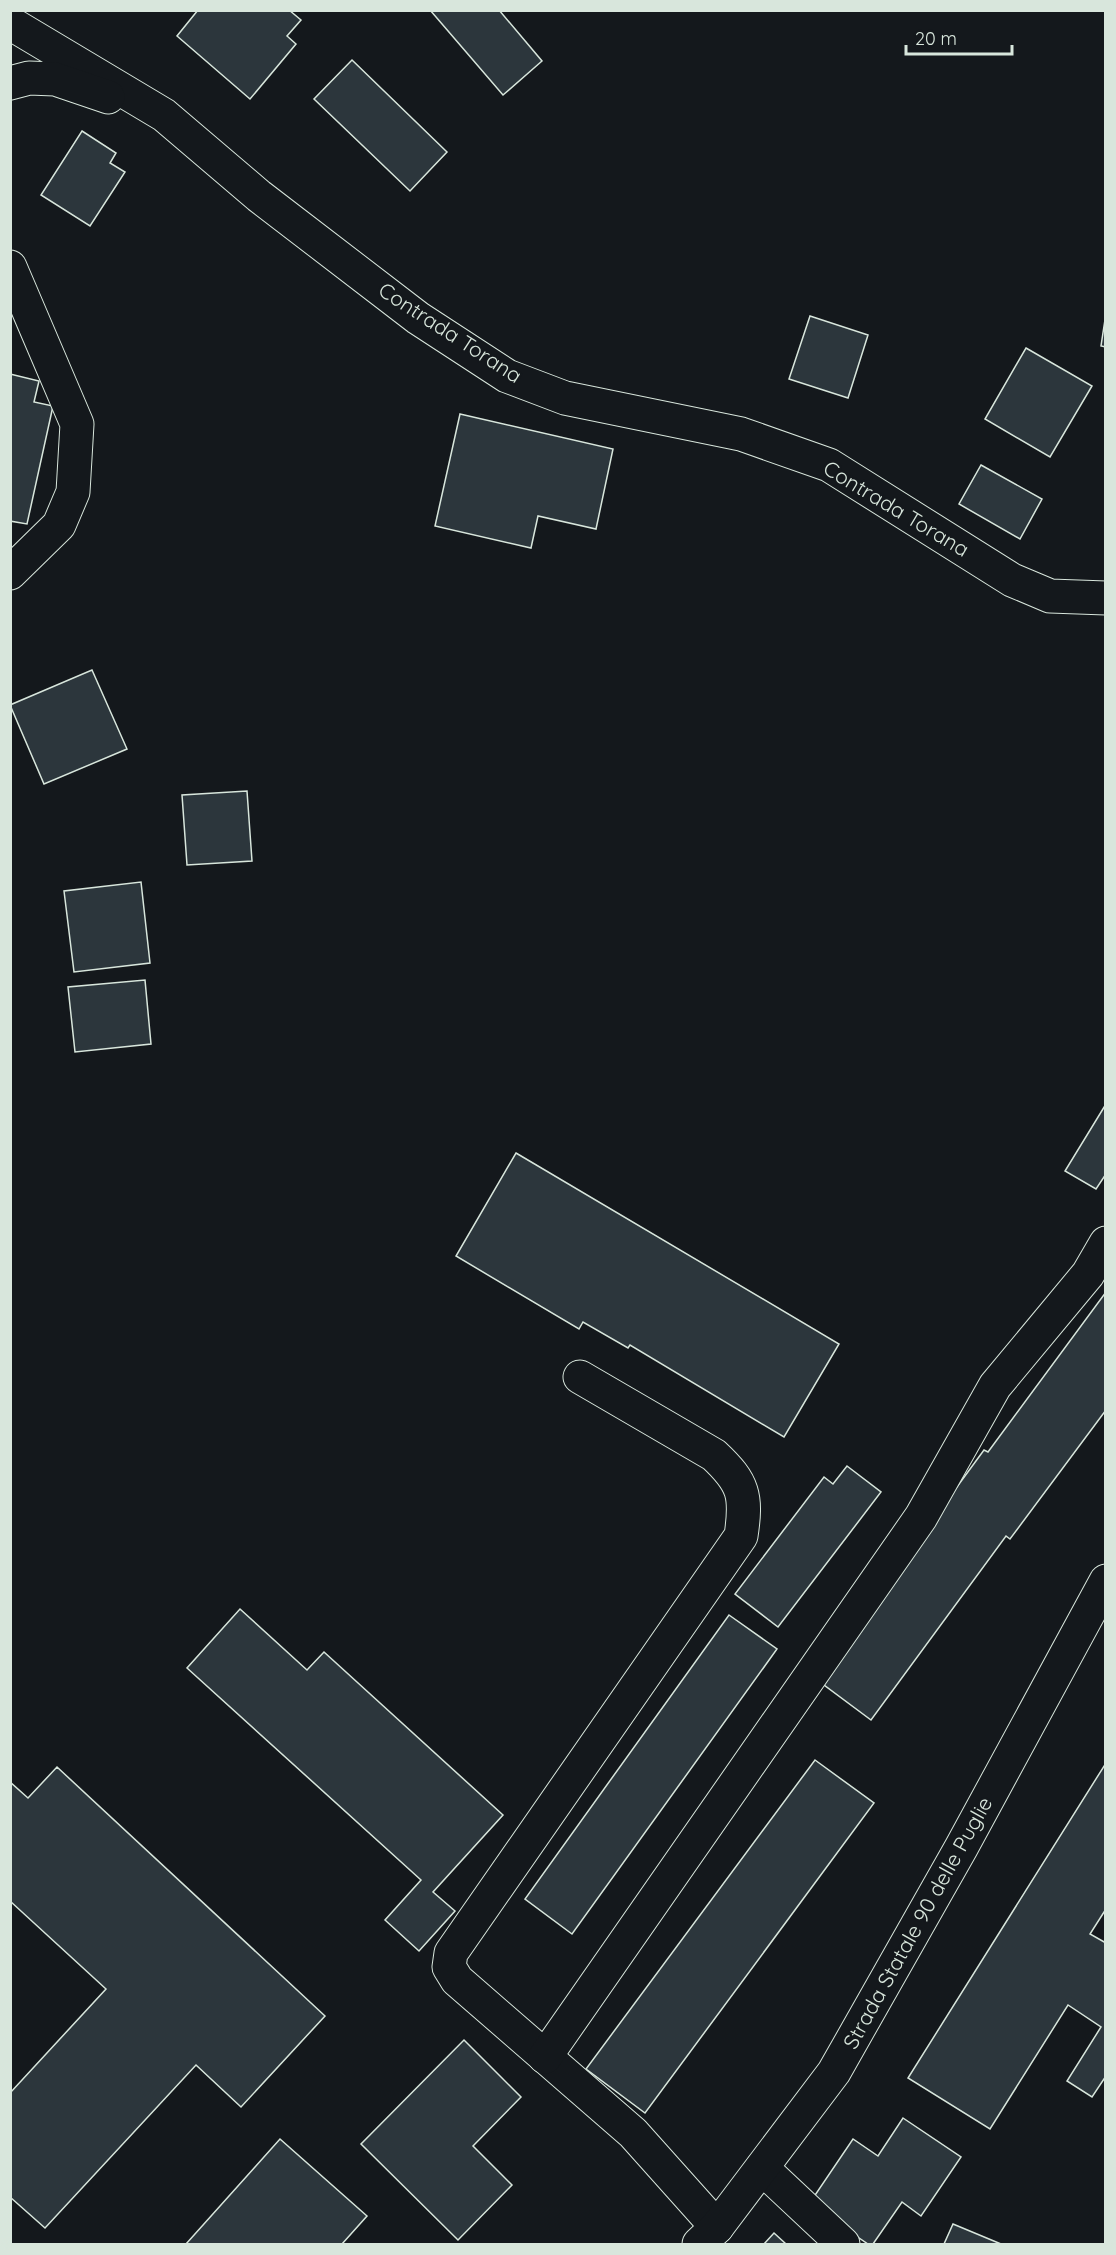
<svg xmlns="http://www.w3.org/2000/svg" width="1116" height="2255" font-family="Quicksand,sans-serif">
  <style>
    .building { fill: #2c363c; stroke: #d8e6dc; stroke-width: 1.5 }
    .lines { fill: none; stroke-linecap: round; stroke-linejoin: round }
    .minor-casing { stroke: #d8e6dc; stroke-width: 35 }
    .major-casing { stroke: #d8e6dc; stroke-width: 35 }
    .minor { stroke: #14181c; stroke-width: 33 }
    .major { stroke: #14181c; stroke-width: 33 }
    .labels { text-anchor: middle; stroke-width: 4.5; stroke-linejoin: round; paint-order: stroke }
    .street-label { font-size: 21px; fill: #d8e6dc; stroke: #14181c }
  </style>
  <rect width="100%" height="100%" fill="#14181c"/>
  <!-- building -->
  <g class="building">
    <path d="M 198,10 L 289,10 L 301,20 L 287,36 L 296,44 L 250,99 L 177,36 Z"/>
    <path d="M 430,10 L 499,10 L 542,61 L 503,95 Z"/>
    <path d="M 352,60 L 447,152 L 410,191 L 314,99 Z"/>
    <path d="M 82,131 L 116,153 L 110,163 L 125,172 L 90,226 L 41,195 Z"/>
    <path d="M 1106,313 L 1106,347 L 1101,346 Z"/>
    <path d="M 810,316 L 868,335 L 848,398 L 789,379 Z"/>
    <path d="M 1026,348 L 1092,386 L 1050,457 L 985,419 Z"/>
    <path d="M 10,374 L 39,381 L 34,402 L 53,406 L 27,524 L 10,521 Z"/>
    <path d="M 460,414 L 613,449 L 596,529 L 538,516 L 531,548 L 435,526 Z"/>
    <path d="M 981,465 L 1042,499 L 1020,539 L 959,504 Z"/>
    <path d="M 92,670 L 127,749 L 44,784 L 10,705 Z"/>
    <path d="M 247,791 L 252,861 L 187,865 L 182,795 Z"/>
    <path d="M 141,882 L 150,963 L 74,972 L 64,891 Z"/>
    <path d="M 145,980 L 151,1044 L 75,1052 L 68,987 Z"/>
    <path d="M 1106,1104 L 1106,1174 L 1096,1189 L 1065,1171 Z"/>
    <path d="M 516,1153 L 839,1344 L 784,1437 L 630,1345 L 628,1348 L 583,1322 L 579,1329 L 456,1256 Z"/>
    <path d="M 1106,1292 L 1106,1410 L 1010,1539 L 1006,1536 L 871,1720 L 816,1679 L 984,1450 L 988,1452 Z"/>
    <path d="M 847,1466 L 881,1492 L 778,1627 L 735,1594 L 824,1477 L 833,1484 Z"/>
    <path d="M 240,1609 L 307,1670 L 324,1652 L 503,1815 L 433,1892 L 455,1911 L 419,1951 L 385,1920 L 421,1880 L 187,1668 Z"/>
    <path d="M 729,1615 L 777,1649 L 572,1934 L 525,1899 Z"/>
    <path d="M 815,1760 L 874,1803 L 645,2113 L 586,2069 Z"/>
    <path d="M 1106,1763 L 1106,1909 L 1090,1934 L 1106,1943 L 1106,2076 L 1092,2097 L 1067,2081 L 1101,2027 L 1068,2005 L 990,2129 L 908,2078 Z"/>
    <path d="M 57,1767 L 325,2016 L 241,2107 L 196,2065 L 45,2228 L 10,2197 L 10,2093 L 106,1989 L 10,1901 L 10,1782 L 28,1798 Z"/>
    <path d="M 464,2040 L 521,2097 L 473,2146 L 512,2185 L 458,2240 L 361,2144 Z"/>
    <path d="M 903,2118 L 961,2157 L 921,2216 L 902,2202 L 873,2244 L 868,2244 L 809,2204 L 853,2139 L 878,2156 Z"/>
    <path d="M 280,2139 L 367,2216 L 342,2244 L 186,2244 Z"/>
    <path d="M 953,2224 L 1001,2244 L 944,2244 Z"/>
    <path d="M 774,2233 L 786,2244 L 764,2244 Z"/>
  </g>
  <g class="lines">
    <defs>
      <g id="minor">
        <path d="M 10,23 L 164,115 L 259,196 L 418,318 L 507,376 L 565,398 L 741,434 L 829,465 L 1012,580 L 1050,596 L 1106,598"/>
        <path d="M 10,83 L 29,78 L 55,79 L 108,97"/>
        <path d="M 10,267 L 77,424 L 73,492 L 59,525 L 10,573"/>
        <path d="M 580,1377 L 714,1455 C 744,1483 747,1496 741,1536 L 451,1953 L 449,1967 L 457,1980 L 633,2133 L 717,2227"/>
        <path d="M 545,2057 L 921,1517 L 995,1386 L 1088,1274 L 1106,1243"/>
        <path d="M 762,2168 L 843,2244"/>
      </g>
      <path id="major" d="M 699,2244 L 717,2227 L 834,2072 L 961,1848 L 1106,1581"/>
    </defs>
    <!-- minor casing -->
    <use href="#minor" class="minor-casing"/>
    <!-- major casing -->
    <use href="#major" class="major-casing"/>
    <!-- minor -->
    <use href="#minor" class="minor"/>
    <!-- major -->
    <use href="#major" class="major"/>
  </g>
  <g class="labels">
    <!-- street labels -->
    <g class="street-label">
      <text transform="translate(450 333) rotate(33)" y="7">Contrada Torana</text>
      <text transform="translate(896 509) rotate(31)" y="7">Contrada Torana</text>
      <text transform="translate(918 1923) rotate(-61)" y="7">Strada Statale 90 delle Puglie</text>
    </g>
  </g>
  <!-- border -->
  <rect width="1116" height="2255" fill="none" stroke="#d8e6dc" stroke-width="24"/>
  <!-- scale -->
  <path d="M906 45v9h106v-9" fill="none" stroke="#d8e6dc" stroke-width="3"/>
  <text x="915" y="45" font-size="18" fill="#d8e6dc" stroke="#14181c" stroke-width="4.5" paint-order="stroke">20 m</text>
</svg>
